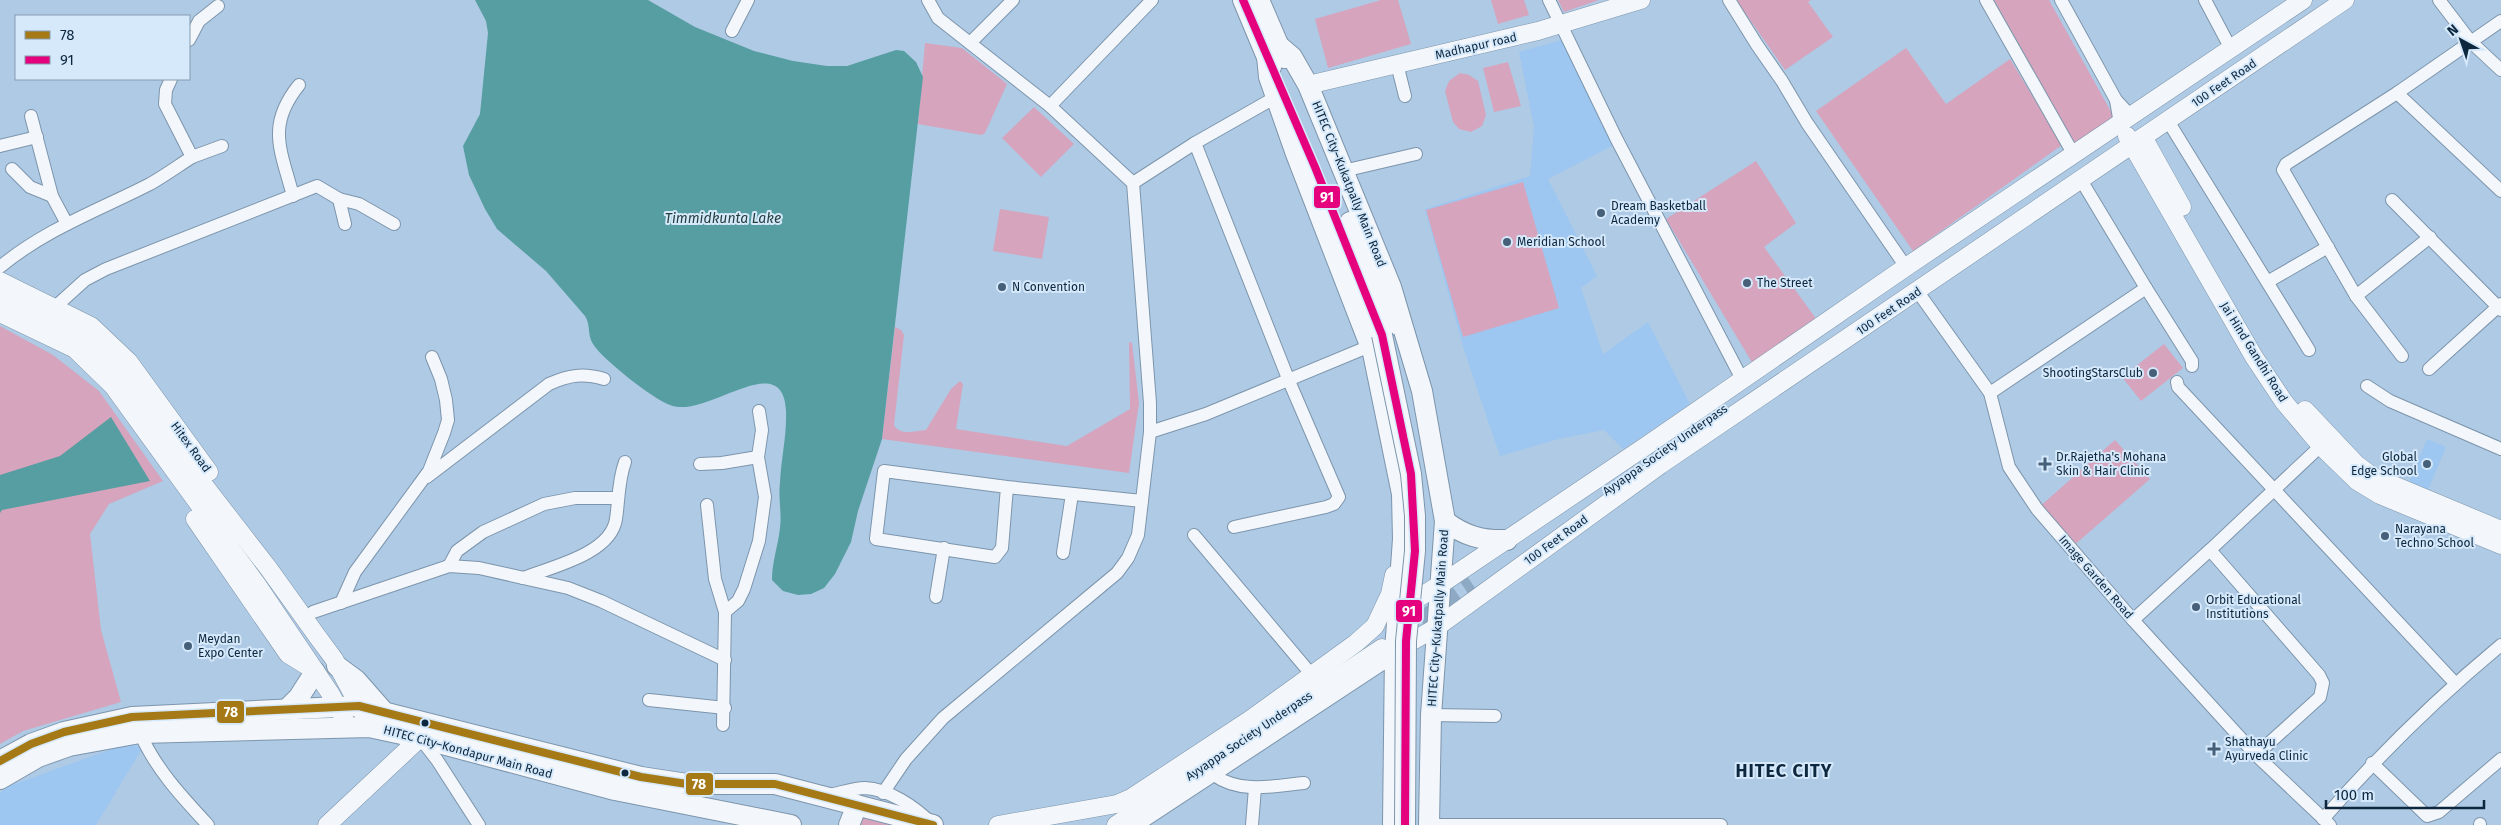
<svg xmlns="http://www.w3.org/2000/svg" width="2501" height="825" font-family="'Fira Sans',sans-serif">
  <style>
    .built { fill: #9dc7f0 }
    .green { fill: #d6a4bd }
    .water { fill: #569ea1 }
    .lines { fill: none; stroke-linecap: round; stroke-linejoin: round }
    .secondary-tunnel { stroke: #8ea9c4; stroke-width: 18; stroke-dasharray: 18 9; stroke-linecap: butt }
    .street-casing { stroke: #7d95ac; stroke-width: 14 }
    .secondary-casing { stroke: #7d95ac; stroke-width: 19 }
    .primary-casing { stroke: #7d95ac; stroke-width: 22 }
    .street { stroke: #f3f7fb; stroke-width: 12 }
    .secondary { stroke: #f3f7fb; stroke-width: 18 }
    .primary { stroke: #f3f7fb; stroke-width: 20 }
    .primary-bridge-casing { stroke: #7d95ac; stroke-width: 22; stroke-linecap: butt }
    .primary-bridge { stroke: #f3f7fb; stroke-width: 20 }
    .bus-1-casing { stroke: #d6e9fb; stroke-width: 11 }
    .bus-2-casing { stroke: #d6e9fb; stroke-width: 11 }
    .bus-1 { stroke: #a57a16; stroke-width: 8 }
    .bus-2 { stroke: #e5007d; stroke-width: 8 }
    .poi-dot { fill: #456078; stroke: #d6e9fb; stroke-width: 2 }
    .bus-dot { fill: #0c273e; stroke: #d6e9fb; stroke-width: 2 }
    .labels { text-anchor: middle; stroke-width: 4; stroke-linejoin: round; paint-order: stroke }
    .street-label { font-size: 12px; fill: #0c273e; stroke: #d6e9fb }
    .poi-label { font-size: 12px; fill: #0c273e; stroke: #d6e9fb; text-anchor: start }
    .water-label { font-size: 14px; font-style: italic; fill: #233f3d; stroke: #d6e9fb }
    .district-label { font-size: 18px; font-weight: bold; letter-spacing: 1px; fill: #0c273e; stroke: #d6e9fb }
    .line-badge { stroke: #d6e9fb; stroke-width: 2 }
    .badge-label { font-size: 14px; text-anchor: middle; font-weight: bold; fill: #fff }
  </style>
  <rect width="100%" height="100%" fill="#afcae5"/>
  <!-- built -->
  <g class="built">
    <path d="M 1565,39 L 1614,145 L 1548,179 L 1597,276 L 1581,288 L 1603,354 L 1648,322 L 1690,404 L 1623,449 L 1604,430 L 1559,439 L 1500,456 L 1464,350 L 1425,209 L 1530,176 L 1534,127 L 1519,52 Z"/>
    <path d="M 2427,439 L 2446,447 L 2428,490 L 2409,482 Z"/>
    <path d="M 126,744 L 143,747 L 96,825 L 0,825 L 0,793 L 9,786 Z"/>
  </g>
  <!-- green -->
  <g class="green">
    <path d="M 1381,0 L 1398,0 L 1411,44 L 1328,68 L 1315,19 Z"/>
    <path d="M 1491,0 L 1524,0 L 1529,15 L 1498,24 Z"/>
    <path d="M 1558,0 L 1599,0 L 1564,12 Z"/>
    <path d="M 1736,0 L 1811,0 L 1808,2 L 1833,37 L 1785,70 Z"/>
    <path d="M 1994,0 L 2049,0 L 2114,117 L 2074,144 Z"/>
    <path d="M 925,43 L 962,48 L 1007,84 L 985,133 L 981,135 L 918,124 Z"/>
    <path d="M 1906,48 L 1946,104 L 2010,59 L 2062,145 L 1913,251 L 1816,111 Z"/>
    <path d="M 1508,62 L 1521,106 L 1494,112 L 1483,68 Z"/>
    <path d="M 1460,73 L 1469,75 L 1478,81 L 1486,115 L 1482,126 L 1471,132 L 1459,129 L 1453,122 L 1445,91 L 1449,81 Z"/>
    <path d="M 1034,107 L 1074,144 L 1041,177 L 1002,138 Z"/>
    <path d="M 1756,161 L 1796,223 L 1764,247 L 1817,320 L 1753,364 L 1666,219 Z"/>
    <path d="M 1523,182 L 1559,308 L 1463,337 L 1426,210 Z"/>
    <path d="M 1000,209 L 1049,217 L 1042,259 L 993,251 Z"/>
    <path d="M 0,326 L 53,355 L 99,391 L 163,481 L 109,504 L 90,534 L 101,630 L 121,702 L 23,731 L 0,744 Z"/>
    <path d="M 895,327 L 901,330 L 904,335 L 894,425 C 900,436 915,431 926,430 L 951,389 L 960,381 L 963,384 L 956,429 L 1067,446 L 1130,409 L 1129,342 L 1132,343 L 1139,403 L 1129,473 L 882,439 Z"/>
    <path d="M 2164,344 L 2183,368 L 2141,401 L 2122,377 Z"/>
    <path d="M 2115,440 L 2150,479 L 2071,548 L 2037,509 Z"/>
    <path d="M 860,812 L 900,825 L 860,825 Z"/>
  </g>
  <!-- water -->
  <g class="water">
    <path d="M 475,0 L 648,0 L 695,27 L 754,51 L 793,61 L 827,66 L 847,66 L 896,50 L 904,51 L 916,62 L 923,77 L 882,439 L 858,511 L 851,542 L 835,574 L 824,588 L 811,594 L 798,595 L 783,591 L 772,580 C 772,562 778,546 780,528 C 782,513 778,498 780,483 C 781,459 787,435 786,411 C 783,345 706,420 670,405 C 653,399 602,359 593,344 C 587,335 591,325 585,316 L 546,271 L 497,229 L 485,209 L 469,175 L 463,146 L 480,114 L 488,33 L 486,21 Z"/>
    <path d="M 111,417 L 150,481 L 2,510 L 0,513 L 0,475 L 60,456 Z"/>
  </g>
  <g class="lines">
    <!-- secondary-tunnel -->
    <path class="secondary-tunnel" d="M 1399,636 L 1473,585"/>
    <defs>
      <g id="street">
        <path d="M 1549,0 L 1616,138 L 1743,381"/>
        <path d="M 1729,0 L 1757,45 L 1782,81 L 1807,123 L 1906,267"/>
        <path d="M 1986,0 L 2074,155"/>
        <path d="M 2061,0 L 2116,100"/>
        <path d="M 2205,0 L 2231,49"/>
        <path d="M 2439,0 L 2471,42 L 2501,70"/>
        <path d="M 732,31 L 748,0"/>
        <path d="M 189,40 L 199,21 L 218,6"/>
        <path d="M 970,43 L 1013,0"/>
        <path d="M 1397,64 L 1405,96"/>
        <path d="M 2397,93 L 2501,191"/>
        <path d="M 1050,106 L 1152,0"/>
        <path d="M 31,116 L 52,196"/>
        <path d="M 2168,121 L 2309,350"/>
        <path d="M 2120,124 L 2116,100 L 2132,117"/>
        <path d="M 1195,143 L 1289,381 L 1339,497 L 1334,504 L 1326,507 L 1234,527"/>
        <path d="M 0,146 L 37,137"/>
        <path d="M 192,157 L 222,146"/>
        <path d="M 12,169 L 30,187 L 52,196 L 67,224"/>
        <path d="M 1343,171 L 1416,154"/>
        <path d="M 2081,180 L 2146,288 L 2192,361 L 2192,366"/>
        <path d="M 1133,183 L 1195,143 L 1276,97"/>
        <path d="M 293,196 C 281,150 266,126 299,85"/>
        <path d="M 339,199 L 359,204 L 394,224"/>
        <path d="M 2392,200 L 2501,310"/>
        <path d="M 0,267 C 44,230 99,210 150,184 C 164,176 178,166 192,157 L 165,104 L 166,90 L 171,79"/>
        <path d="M 2269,281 L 2328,247"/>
        <path d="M 1918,292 L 1990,393 L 2009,467 L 2037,509 L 2133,620 L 2256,755 L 2330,825"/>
        <path d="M 2356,296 L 2430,237"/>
        <path d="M 54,308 L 85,280 L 106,269 L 317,186 L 339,199 L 345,224"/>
        <path d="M 2402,356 L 2356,296 L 2283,170 L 2286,164 L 2397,93 L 2501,21"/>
        <path d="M 2429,369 L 2501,304"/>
        <path d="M 2177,382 L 2178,387 L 2455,683"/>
        <path d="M 2367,386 L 2390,401 L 2501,449"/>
        <path d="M 1990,393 L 2146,288"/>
        <path d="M 1150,432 L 1206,414 L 1370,346"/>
        <path d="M 700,464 L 722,463 L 758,457"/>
        <path d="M 427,477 L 549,384 C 569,375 583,373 604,379"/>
        <path d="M 1007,487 L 1002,548 L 995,557 L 876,539 L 884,471 L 1007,487 L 1142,501"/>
        <path d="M 707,505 L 715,579 L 725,612 L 723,725"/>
        <path d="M 1194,535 L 1311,674"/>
        <path d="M 2210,550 L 2326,441"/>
        <path d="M 1063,553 L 1072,494"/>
        <path d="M 449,566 L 457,551 L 483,532 L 544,504 L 575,498 L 618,498"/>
        <path d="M 523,578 C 551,567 611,554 616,519 C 619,499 618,481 625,462"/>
        <path d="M 936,597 L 944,548"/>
        <path d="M 341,603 L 355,572 L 429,471 L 444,433 L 448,420 L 446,400 L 441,379 L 432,357"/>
        <path d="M 313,612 L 449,566 L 479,568 L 568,588 L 601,601 L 725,660"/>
        <path d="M 725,612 L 738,601 L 744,589 L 759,541 L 765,497 L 758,457 L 762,430 L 759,411"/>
        <path d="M 2133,620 L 2210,550 L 2319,675 L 2323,683 L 2320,697 L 2256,755"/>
        <path d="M 649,700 L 725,708"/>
        <path d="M 1431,715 L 1495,716"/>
        <path d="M 140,733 C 155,768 182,797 208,825"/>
        <path d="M 420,738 L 437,760 L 479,825"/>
        <path d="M 2372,763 L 2427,816 L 2439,812 L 2501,759"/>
        <path d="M 1214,775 C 1240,794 1274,786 1304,783"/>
        <path d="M 883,793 L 906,759 L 943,718 L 1117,573 L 1128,558 L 1138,535 L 1150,432 L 1150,403 L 1133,183 L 1050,106 L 938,18 L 928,0"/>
        <path d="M 829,795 C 840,793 854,788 865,788 C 889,789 915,807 931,823"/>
        <path d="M 2323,819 C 2378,756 2437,698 2501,645"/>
        <path d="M 2480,824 L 2480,825"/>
        <path d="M 1138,825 L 1384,663"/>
        <path d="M 1252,825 L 1255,788"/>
        <path d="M 1436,825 L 1721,825"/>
      </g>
      <g id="secondary">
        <path d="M 1308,85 L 1538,31 L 1641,0"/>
        <path d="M 2127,136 L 2254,357 L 2284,402 L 2321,446 L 2357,481 L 2380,495 L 2501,545"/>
        <path d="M 2143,137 L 2182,207"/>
        <path d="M 0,281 L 91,326 L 129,362 L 209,472"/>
        <path d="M 0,298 L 80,337 L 118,374 L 269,569 L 317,636 L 334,659 L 365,717"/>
        <path d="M 0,313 L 75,349 L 113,386 L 258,586 L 330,693 L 344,718"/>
        <path d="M 2305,410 L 2356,464 L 2372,476 L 2501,530"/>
        <path d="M 195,519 L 288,654 L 309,667"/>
        <path d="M 1400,609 L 1441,584 L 1646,446 L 1906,267 L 2303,0"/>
        <path d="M 1395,651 L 1437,627 L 1660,465 L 2345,0"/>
        <path d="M 327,825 L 420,738"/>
        <path d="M 998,825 L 1117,804 L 1131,798 L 1251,719 L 1356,643 L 1375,626 L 1390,594 L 1394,575"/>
        <path d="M 1116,825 L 1382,648"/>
      </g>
      <g id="primary">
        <path d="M 1243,0 L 1271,67"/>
        <path d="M 1259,0 L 1284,58"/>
        <path d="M 1279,46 L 1292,57 L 1308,85 L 1391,287 L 1422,391 L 1445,521 L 1431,715 L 1429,825"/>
        <path d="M 1267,56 L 1269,77 L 1296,154 L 1373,353 L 1402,494 L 1403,539 L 1395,651 L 1393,825"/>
        <path d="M 1350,222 L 1390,325"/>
        <path d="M 1445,521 C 1464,536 1483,541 1507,540"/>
        <path d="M 337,666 L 356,680 L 385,713"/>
        <path d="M 287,709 L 299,697 L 315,672"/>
        <path d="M 0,761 L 31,744 L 64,732 L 132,717 L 359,706 L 641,777 L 687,784 L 775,784 L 933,825"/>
        <path d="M 0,779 L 38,757 L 69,746 L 140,733 L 369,727 L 420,738 L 615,790 L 791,825"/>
        <path d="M 849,825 L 857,805"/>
      </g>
    </defs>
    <!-- street casing -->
    <use href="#street" class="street-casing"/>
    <!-- secondary casing -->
    <use href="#secondary" class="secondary-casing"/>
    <!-- primary casing -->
    <use href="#primary" class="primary-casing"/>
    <!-- street -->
    <use href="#street" class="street"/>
    <!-- secondary -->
    <use href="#secondary" class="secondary"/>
    <!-- primary -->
    <use href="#primary" class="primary"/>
    <defs>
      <path id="primary-bridge" d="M 1382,335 L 1411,474 L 1415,516 L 1415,551 L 1406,641 L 1405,825"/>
    </defs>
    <!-- primary-bridge casing -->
    <use href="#primary-bridge" class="primary-bridge-casing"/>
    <!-- primary-bridge -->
    <use href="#primary-bridge" class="primary-bridge"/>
    <defs>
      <path id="bus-1" d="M 0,761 L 31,744 L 64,732 L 132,717 L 359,706 L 641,777 L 687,784 L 775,784 L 933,825"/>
      <path id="bus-2" d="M 1243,0 L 1315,167 L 1382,335 L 1411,474 L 1415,551 L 1406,641 L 1405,825"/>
    </defs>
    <!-- bus-1 casing -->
    <use href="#bus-1" class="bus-1-casing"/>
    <!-- bus-2 casing -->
    <use href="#bus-2" class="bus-2-casing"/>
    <!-- bus-1 -->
    <use href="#bus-1" class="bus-1"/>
    <!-- bus-2 -->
    <use href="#bus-2" class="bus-2"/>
  </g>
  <!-- markers -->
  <g class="poi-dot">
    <circle cx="1601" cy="213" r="5"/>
    <circle cx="1507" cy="242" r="5"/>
    <circle cx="1747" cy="283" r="5"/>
    <circle cx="1002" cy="287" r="5"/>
    <circle cx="2153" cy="373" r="5"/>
    <path d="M2042.5 456.5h5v5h5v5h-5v5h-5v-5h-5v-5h5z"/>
    <circle cx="2427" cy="464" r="5"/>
    <circle cx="2385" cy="536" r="5"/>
    <circle cx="2196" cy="607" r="5"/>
    <circle cx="188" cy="646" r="5"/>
    <path d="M2211.5 741.5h5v5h5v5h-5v5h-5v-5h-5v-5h5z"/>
  </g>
  <g class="bus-dot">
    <circle cx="425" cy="723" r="4.5"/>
    <circle cx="625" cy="773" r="4.5"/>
  </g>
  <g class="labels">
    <!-- street labels -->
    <g class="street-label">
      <text transform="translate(1476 46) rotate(-13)" y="4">Madhapur road</text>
      <text transform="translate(2224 83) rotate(-34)" y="4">100 Feet Road</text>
      <text transform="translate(1349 184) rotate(68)" y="4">HITEC City–Kukatpally Main Road</text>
      <text transform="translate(1889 311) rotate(-34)" y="4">100 Feet Road</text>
      <text transform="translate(2254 352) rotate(58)" y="4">Jai Hind Gandhi Road</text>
      <text transform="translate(191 447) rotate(54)" y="4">Hitex Road</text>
      <text transform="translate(1665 450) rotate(-35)" y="4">Ayyappa Society Underpass</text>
      <text transform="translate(1556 540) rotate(-36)" y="4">100 Feet Road</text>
      <text transform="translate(2096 577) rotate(49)" y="4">Image Garden Road</text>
      <text transform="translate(1438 618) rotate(-86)" y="4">HITEC City–Kukatpally Main Road</text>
      <text transform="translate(1249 736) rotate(-34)" y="4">Ayyappa Society Underpass</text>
      <text transform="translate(468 752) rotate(15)" y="4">HITEC City–Kondapur Main Road</text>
    </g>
    <!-- poi labels -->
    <g class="poi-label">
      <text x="1611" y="210">Dream Basketball<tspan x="1611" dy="14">Academy</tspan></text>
      <text x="1517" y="246">Meridian School</text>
      <text x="1757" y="287">The Street</text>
      <text x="1012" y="291">N Convention</text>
      <text x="2143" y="377" text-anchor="end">ShootingStarsClub</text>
      <text x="2056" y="461">Dr.Rajetha's Mohana<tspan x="2056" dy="14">Skin &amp; Hair Clinic</tspan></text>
      <text x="2417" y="461" text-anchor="end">Global<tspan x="2417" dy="14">Edge School</tspan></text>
      <text x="2395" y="533">Narayana<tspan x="2395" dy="14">Techno School</tspan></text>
      <text x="2206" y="604">Orbit Educational<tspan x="2206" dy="14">Institutions</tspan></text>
      <text x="198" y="643">Meydan<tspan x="198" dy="14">Expo Center</tspan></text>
      <text x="2225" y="746">Shathayu<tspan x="2225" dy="14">Ayurveda Clinic</tspan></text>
    </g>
    <!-- water labels -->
    <g class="water-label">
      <text x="723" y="223">Timmidkunta Lake</text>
    </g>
    <!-- district labels -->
    <g class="district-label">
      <text x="1784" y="777">HITEC CITY</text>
    </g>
  </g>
  <g class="line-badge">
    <rect x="1313" y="185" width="28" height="24" rx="5" fill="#e5007d"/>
    <rect x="1395" y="599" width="28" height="24" rx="5" fill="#e5007d"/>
    <rect x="216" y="700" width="29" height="24" rx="5" fill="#a57a16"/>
    <rect x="685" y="772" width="29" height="24" rx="5" fill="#a57a16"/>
  </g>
  <g class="badge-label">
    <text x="1327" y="202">91</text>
    <text x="1409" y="616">91</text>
    <text x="231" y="717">78</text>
    <text x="699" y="789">78</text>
  </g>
  <!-- legend -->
  <rect x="15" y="15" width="175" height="65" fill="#d6e9fb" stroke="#859baf"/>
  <rect x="25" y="31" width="25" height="8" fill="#a57a16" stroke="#859baf"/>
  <text x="60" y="40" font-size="15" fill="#0c273e">78</text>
  <rect x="25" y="56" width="25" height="8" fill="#e5007d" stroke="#859baf"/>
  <text x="60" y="65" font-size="15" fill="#0c273e">91</text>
  <!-- north arrow -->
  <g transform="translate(2461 40) rotate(320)" stroke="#d6e9fb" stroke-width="4" paint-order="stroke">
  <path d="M0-4L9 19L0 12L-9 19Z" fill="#0c273e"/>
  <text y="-8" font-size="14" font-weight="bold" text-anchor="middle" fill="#0c273e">N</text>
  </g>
  <!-- scale -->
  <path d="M2326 800v8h158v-8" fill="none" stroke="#0c273e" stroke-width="2.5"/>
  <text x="2334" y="800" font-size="15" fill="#0c273e" stroke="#d6e9fb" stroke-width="4" paint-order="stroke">100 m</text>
</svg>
